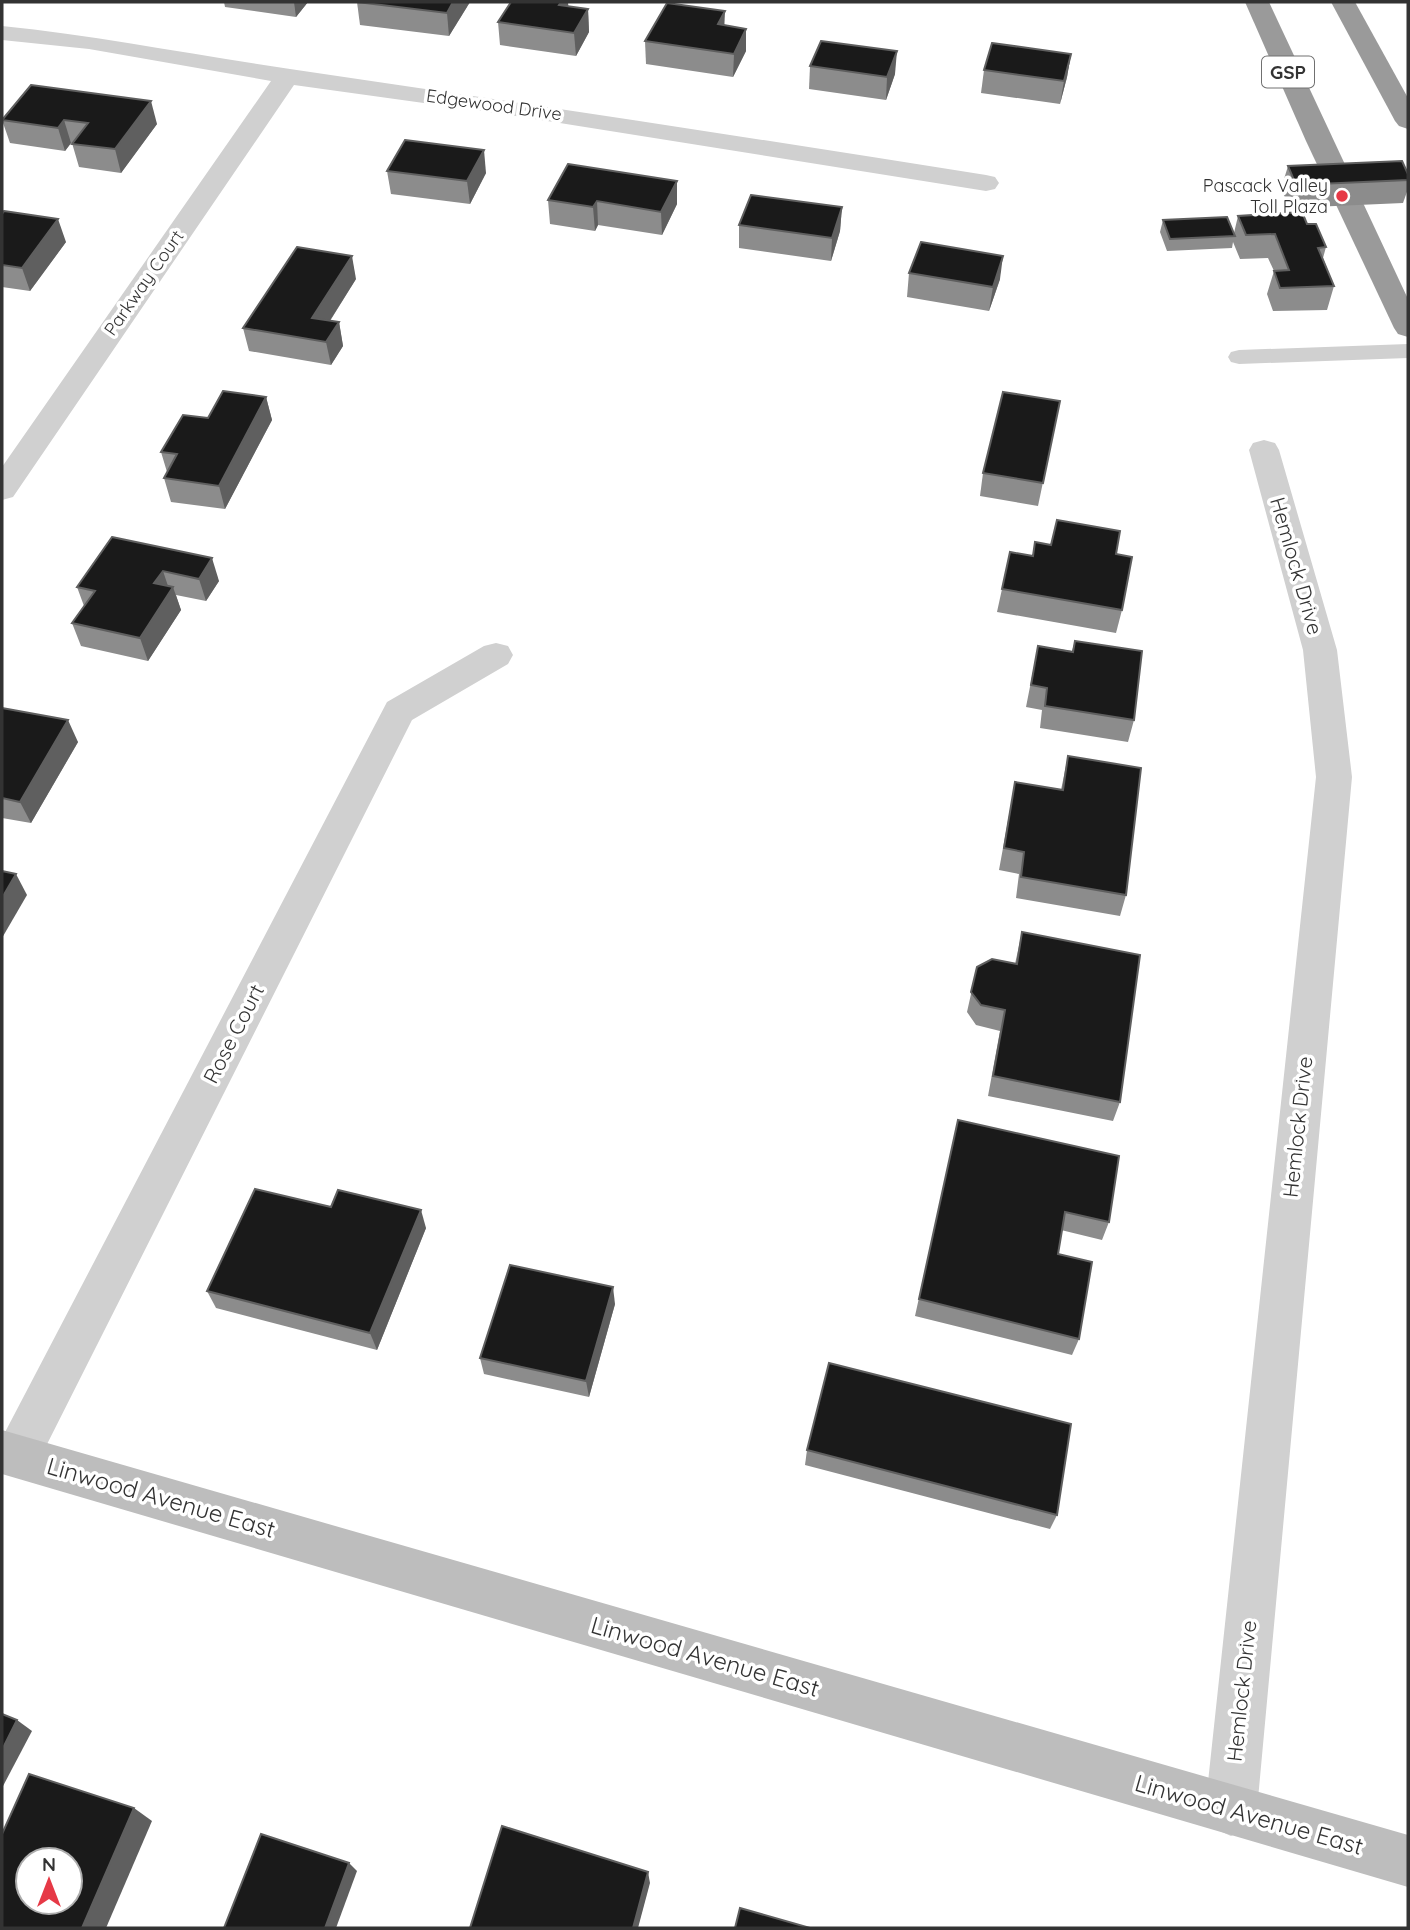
<svg xmlns="http://www.w3.org/2000/svg" width="1410" height="1930" font-family="Quicksand,sans-serif">
  <style>
    .lines { fill: none; stroke-linecap: round; stroke-linejoin: round }
    .lane { fill: #d0d0d0; fill-rule: evenodd }
    .street { fill: #d0d0d0; fill-rule: evenodd }
    .secondary { fill: #bdbdbd; fill-rule: evenodd }
    .highway { fill: #9a9a9a; fill-rule: evenodd }
    .wall { fill: #8c8c8c }
    .shaded-wall { fill: #5f5f5f }
    .building { fill: #1a1a1a; stroke: #5f5f5f; stroke-width: 2; fill-rule: evenodd }
    .poi-dot { fill: #e63946; stroke: #fff; stroke-width: 2.5 }
    .labels { text-anchor: middle; stroke-width: 7; stroke-linejoin: round; paint-order: stroke }
    .far-street-label { font-size: 18px; fill: #333; stroke: #fff }
    .far-poi-label { font-size: 18px; fill: #333; stroke: #fff; text-anchor: end }
    .shield { fill: #fff; stroke: #707070; stroke-width: 2 }
    .shield-label { font-size: 19px; font-weight: bold; fill: #333 }
    .street-label { font-size: 21px; fill: #333; stroke: #fff }
    .near-street-label { font-size: 24px; fill: #333; stroke: #fff }
  </style>
  <rect width="100%" height="100%" fill="#fff"/>
  <g class="lines">
    <!-- lane -->
    <path class="lane" d="M 1408,344 L 1408,358 L 1239,364 L 1231,362 L 1228,357 L 1231,352 L 1239,350 Z"/>
    <!-- street -->
    <g class="street">
      <path d="M 2,26 C 99,36 194,55 290,69 C 522,103 754,138 986,175 L 995,177 L 999,183 L 995,189 L 986,191 L 503,114 L 294,85 L 13,497 L 2,500 L 2,467 L 271,81 L 89,49 L 2,40 Z"/>
      <path d="M 1264,440 L 1275,443 L 1279,450 L 1337,650 L 1352,777 L 1257,1810 L 1249,1828 L 1231,1836 L 1213,1828 L 1205,1810 L 1316,777 L 1303,650 L 1249,450 L 1253,443 Z"/>
      <path d="M 496,643 L 508,646 L 513,655 L 508,664 L 412,720 L 33,1472 L 17,1478 L 2,1472 L 2,1438 L 387,702 L 484,646 Z"/>
    </g>
    <!-- secondary -->
    <path class="secondary" d="M 2,1430 L 1408,1835 L 1408,1887 L 2,1474 Z"/>
    <!-- highway -->
    <g class="highway">
      <path d="M 1245,2 L 1269,2 L 1408,299 L 1408,337 L 1398,334 L 1394,328 L 1306,141 Z"/>
      <path d="M 1331,2 L 1355,2 L 1408,98 L 1408,129 L 1399,126 L 1395,121 Z"/>
    </g>
  </g>
  <!-- wall -->
  <g class="wall">
    <path d="M 224,2 L 308,2 L 296,17 L 225,7 Z"/>
    <path d="M 357,2 L 470,2 L 449,36 L 360,25 Z"/>
    <path d="M 511,2 L 568,2 L 568,6 L 588,9 L 589,32 L 576,56 L 500,45 L 498,22 Z"/>
    <path d="M 725,25 L 746,29 L 746,51 L 733,77 L 646,64 L 645,41 Z"/>
    <path d="M 1071,54 L 1067,77 L 1060,104 L 981,93 L 984,70 Z"/>
    <path d="M 810,66 L 895,74 L 886,100 L 809,89 Z"/>
    <path d="M 31,85 L 157,124 L 121,173 L 79,167 L 72,143 L 71,143 L 65,151 L 10,143 L 2,120 Z"/>
    <path d="M 1288,166 L 1408,174 L 1408,189 L 1403,203 L 1290,208 L 1281,189 Z"/>
    <path d="M 387,171 L 486,173 L 470,204 L 391,194 Z"/>
    <path d="M 548,200 L 677,204 L 662,235 L 598,225 L 595,231 L 550,224 Z"/>
    <path d="M 842,207 L 840,231 L 831,261 L 739,248 L 739,225 Z"/>
    <path d="M 2,214 L 66,242 L 30,291 L 2,287 Z"/>
    <path d="M 1238,216 L 1307,224 L 1326,247 L 1323,258 L 1334,286 L 1327,310 L 1273,311 L 1267,294 L 1274,271 L 1268,258 L 1240,259 L 1233,242 L 1232,248 L 1167,251 L 1160,232 L 1163,220 L 1234,233 Z"/>
    <path d="M 909,273 L 1000,279 L 989,311 L 907,297 Z"/>
    <path d="M 356,279 L 330,321 L 339,322 L 343,346 L 331,365 L 249,351 L 243,328 Z"/>
    <path d="M 266,397 L 272,420 L 225,509 L 171,502 L 164,478 L 167,472 L 161,452 L 208,418 Z"/>
    <path d="M 1060,401 L 1038,506 L 980,496 L 983,473 Z"/>
    <path d="M 112,537 L 219,581 L 206,601 L 176,595 L 181,610 L 148,661 L 81,646 L 72,623 L 84,606 L 77,587 Z"/>
    <path d="M 1051,545 L 1116,554 L 1122,610 L 1116,633 L 997,612 L 1002,589 L 1033,556 Z"/>
    <path d="M 1075,641 L 1134,720 L 1128,742 L 1040,728 L 1042,710 L 1026,707 L 1038,646 L 1072,651 Z"/>
    <path d="M 2,708 L 78,742 L 31,823 L 2,818 Z"/>
    <path d="M 1068,756 L 1126,895 L 1120,916 L 1016,898 L 1019,874 L 999,870 L 1015,782 L 1061,790 Z"/>
    <path d="M 1022,932 L 1120,1102 L 1113,1121 L 988,1096 L 1000,1031 L 976,1025 L 967,1012 L 977,967 L 1015,964 Z"/>
    <path d="M 958,1120 L 1109,1222 L 1102,1240 L 1061,1230 L 1058,1254 L 1079,1339 L 1072,1355 L 915,1316 Z"/>
    <path d="M 331,1207 L 426,1228 L 377,1350 L 216,1308 L 207,1291 Z"/>
    <path d="M 615,1304 L 589,1397 L 484,1374 L 480,1358 Z"/>
    <path d="M 807,1450 L 1057,1515 L 1050,1529 L 805,1465 Z"/>
  </g>
  <!-- shaded-wall -->
  <g class="shaded-wall">
    <path d="M 294,2 L 308,2 L 296,17 Z"/>
    <path d="M 453,2 L 470,2 L 449,36 L 447,13 Z"/>
    <path d="M 561,2 L 568,2 L 569,14 L 559,5 Z"/>
    <path d="M 588,9 L 589,32 L 576,56 L 574,33 Z"/>
    <path d="M 725,11 L 724,34 L 718,24 Z"/>
    <path d="M 746,29 L 746,51 L 733,77 L 734,54 Z"/>
    <path d="M 897,51 L 895,74 L 886,100 L 887,77 Z"/>
    <path d="M 1071,54 L 1067,77 L 1060,104 L 1064,81 Z"/>
    <path d="M 151,101 L 157,124 L 121,173 L 115,149 Z"/>
    <path d="M 64,120 L 71,143 L 65,151 L 58,128 Z"/>
    <path d="M 484,150 L 486,173 L 470,204 L 467,181 Z"/>
    <path d="M 677,181 L 677,204 L 662,235 L 661,212 Z"/>
    <path d="M 597,201 L 598,225 L 595,231 L 593,207 Z"/>
    <path d="M 842,207 L 840,231 L 831,261 L 832,238 Z"/>
    <path d="M 58,219 L 66,242 L 30,291 L 22,268 Z"/>
    <path d="M 352,256 L 356,279 L 317,341 L 312,318 Z"/>
    <path d="M 1003,256 L 1000,279 L 989,311 L 993,287 Z"/>
    <path d="M 339,322 L 343,346 L 331,365 L 326,342 Z"/>
    <path d="M 266,397 L 272,420 L 225,509 L 219,486 Z"/>
    <path d="M 212,558 L 219,581 L 206,601 L 199,579 Z"/>
    <path d="M 163,571 L 170,592 L 173,587 L 181,610 L 148,661 L 140,638 L 154,583 Z"/>
    <path d="M 68,720 L 78,742 L 31,823 L 20,802 Z"/>
    <path d="M 16,874 L 27,895 L 2,938 L 2,898 Z"/>
    <path d="M 421,1210 L 426,1228 L 377,1350 L 370,1333 Z"/>
    <path d="M 613,1287 L 615,1304 L 589,1397 L 586,1381 Z"/>
    <path d="M 17,1720 L 32,1731 L 2,1788 L 2,1750 Z"/>
    <path d="M 134,1808 L 152,1821 L 106,1928 L 82,1928 Z"/>
    <path d="M 349,1863 L 357,1871 L 336,1928 L 325,1928 Z"/>
    <path d="M 648,1872 L 650,1883 L 638,1928 L 633,1928 Z"/>
  </g>
  <!-- building -->
  <g class="building">
    <path d="M 357,2 L 453,2 L 447,13 Z"/>
    <path d="M 511,2 L 561,2 L 559,5 L 588,9 L 574,33 L 498,22 Z"/>
    <path d="M 667,3 L 725,11 L 718,24 L 746,29 L 734,54 L 645,41 Z"/>
    <path d="M 821,41 L 897,51 L 887,77 L 810,66 Z"/>
    <path d="M 992,43 L 1071,54 L 1064,81 L 984,70 Z"/>
    <path d="M 31,85 L 151,101 L 115,149 L 72,144 L 88,123 L 64,120 L 58,128 L 2,120 Z"/>
    <path d="M 405,140 L 484,150 L 467,181 L 387,171 Z"/>
    <path d="M 1402,161 L 1408,174 L 1408,180 L 1296,185 L 1288,166 Z"/>
    <path d="M 568,164 L 677,181 L 661,212 L 597,201 L 593,207 L 548,200 Z"/>
    <path d="M 751,195 L 842,207 L 832,238 L 739,225 Z"/>
    <path d="M 4,211 L 58,219 L 22,268 L 2,265 L 2,214 Z"/>
    <path d="M 1302,212 L 1307,224 L 1316,224 L 1326,247 L 1318,248 L 1334,286 L 1280,288 L 1274,271 L 1289,270 L 1275,234 L 1246,235 L 1238,216 Z"/>
    <path d="M 1227,217 L 1235,236 L 1170,239 L 1163,220 Z"/>
    <path d="M 921,242 L 1003,256 L 993,287 L 909,273 Z"/>
    <path d="M 297,247 L 352,256 L 312,318 L 339,322 L 326,342 L 243,328 Z"/>
    <path d="M 223,391 L 266,397 L 219,486 L 164,478 L 177,454 L 161,452 L 183,415 L 208,418 Z"/>
    <path d="M 1003,392 L 1060,401 L 1043,483 L 983,473 Z"/>
    <path d="M 1057,520 L 1120,531 L 1116,554 L 1132,557 L 1122,610 L 1002,589 L 1010,552 L 1033,556 L 1035,542 L 1051,545 Z"/>
    <path d="M 112,537 L 212,558 L 199,579 L 163,571 L 154,583 L 173,587 L 140,638 L 72,623 L 95,591 L 77,587 Z"/>
    <path d="M 1075,641 L 1142,651 L 1134,720 L 1045,706 L 1047,688 L 1031,685 L 1038,646 L 1073,652 Z"/>
    <path d="M 2,708 L 68,720 L 20,802 L 2,798 Z"/>
    <path d="M 1068,756 L 1141,768 L 1126,895 L 1021,877 L 1024,852 L 1004,848 L 1015,782 L 1063,790 Z"/>
    <path d="M 2,871 L 16,874 L 2,898 Z"/>
    <path d="M 1022,932 L 1140,955 L 1120,1102 L 993,1076 L 1005,1010 L 981,1005 L 971,992 L 977,967 L 992,959 L 1017,964 Z"/>
    <path d="M 958,1120 L 1119,1156 L 1109,1222 L 1065,1212 L 1058,1254 L 1092,1262 L 1079,1339 L 919,1299 Z"/>
    <path d="M 255,1189 L 331,1207 L 338,1190 L 421,1210 L 370,1333 L 207,1291 Z"/>
    <path d="M 510,1265 L 613,1287 L 586,1381 L 480,1358 Z"/>
    <path d="M 829,1363 L 1071,1424 L 1057,1515 L 807,1450 Z"/>
    <path d="M 2,1714 L 17,1720 L 2,1750 Z"/>
    <path d="M 29,1774 L 134,1808 L 82,1928 L 2,1928 L 2,1834 ZM 28,1860 L 70,1860 L 70,1902 L 28,1902 Z"/>
    <path d="M 502,1826 L 648,1872 L 633,1928 L 470,1928 Z"/>
    <path d="M 261,1834 L 349,1863 L 325,1928 L 224,1928 Z"/>
    <path d="M 740,1908 L 810,1928 L 735,1928 Z"/>
  </g>
  <!-- markers -->
  <circle class="poi-dot" cx="1342" cy="196" r="7"/>
  <g class="labels">
    <!-- far-street labels -->
    <g class="far-street-label">
      <text transform="translate(494 105) rotate(8)" y="6">Edgewood Drive</text>
      <text transform="translate(144 283) rotate(-55)" y="6">Parkway Court</text>
    </g>
    <!-- far-poi labels -->
    <g class="far-poi-label">
      <text x="1328" y="192">Pascack Valley<tspan x="1328" dy="21">Toll Plaza</tspan></text>
    </g>
    <!-- shield labels -->
    <rect class="shield" x="1262" y="56.5" width="52" height="31" rx="5"/>
    <g class="shield-label">
      <text x="1288" y="79">GSP</text>
    </g>
    <!-- street labels -->
    <g class="street-label">
      <text transform="translate(1296 566) rotate(74)" y="7">Hemlock Drive</text>
      <text transform="translate(234 1034) rotate(-63)" y="7">Rose Court</text>
      <text transform="translate(1298 1127) rotate(-84)" y="7">Hemlock Drive</text>
      <text transform="translate(1242 1691) rotate(-84)" y="7">Hemlock Drive</text>
    </g>
    <!-- near-street labels -->
    <g class="near-street-label">
      <text transform="translate(161 1498) rotate(16)" y="8">Linwood Avenue East</text>
      <text transform="translate(705 1657) rotate(16)" y="8">Linwood Avenue East</text>
      <text transform="translate(1249 1815) rotate(16)" y="8">Linwood Avenue East</text>
    </g>
  </g>
  <!-- border -->
  <rect width="1410" height="1930" fill="none" stroke="#333333" stroke-width="7"/>
  <!-- north arrow -->
  <g transform="translate(49 1881)"><circle r="33" fill="#ffffff" stroke="#adadad" stroke-width="2"/>
  <path d="M0-5L12 26L0 18L-12 26Z" fill="#e63946"/>
  <text y="-10" font-size="19" font-weight="bold" text-anchor="middle" fill="#333333">N</text>
  </g>
</svg>
